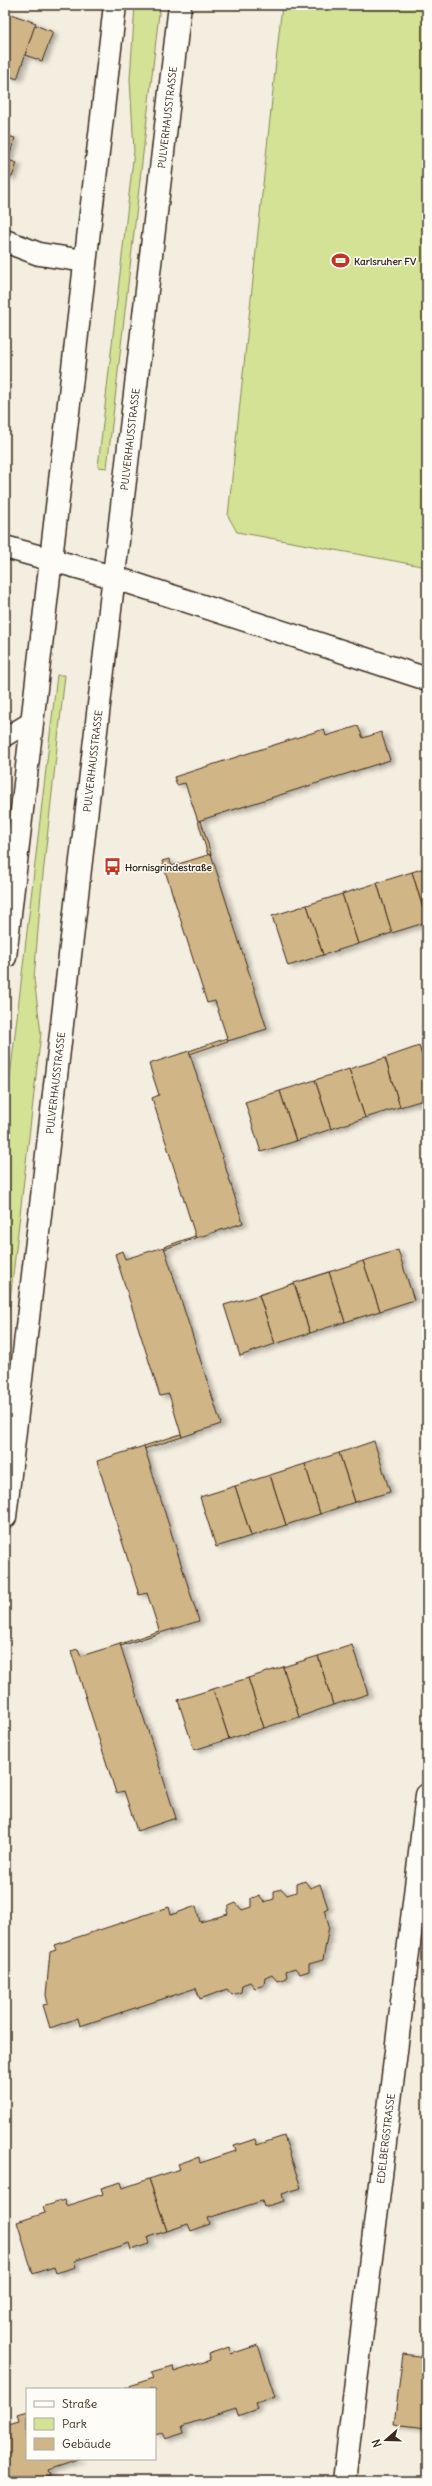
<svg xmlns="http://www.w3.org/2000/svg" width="432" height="2486" font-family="Delius,sans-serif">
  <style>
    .green { fill: #d4e295; stroke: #88865a }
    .building { fill: #d0b686; stroke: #3b2a1e; filter: url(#shadow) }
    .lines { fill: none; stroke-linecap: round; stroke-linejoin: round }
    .service-casing { stroke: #3b2a1e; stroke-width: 21 }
    .minor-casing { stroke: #3b2a1e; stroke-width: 25 }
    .tertiary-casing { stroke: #3b2a1e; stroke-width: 25 }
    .secondary-casing { stroke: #3b2a1e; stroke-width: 25 }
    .service { stroke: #fdfcf7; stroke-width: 18 }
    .minor { stroke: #fdfcf7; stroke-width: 22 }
    .tertiary { stroke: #fdfcf7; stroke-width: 22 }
    .secondary { stroke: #fdfcf7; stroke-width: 22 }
    .labels { text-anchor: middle; stroke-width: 3; stroke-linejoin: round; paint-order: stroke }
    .street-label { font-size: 10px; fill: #3b2a1e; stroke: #fdfcf7 }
    .poi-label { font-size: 10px; font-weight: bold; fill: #3b2a1e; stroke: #fdfcf7; text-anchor: start }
  </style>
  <defs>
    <filter id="shadow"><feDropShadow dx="4.5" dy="2.5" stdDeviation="2" flood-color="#0004"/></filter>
  </defs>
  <rect width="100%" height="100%" fill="#f4eee0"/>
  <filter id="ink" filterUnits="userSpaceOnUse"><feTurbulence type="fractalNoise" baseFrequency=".025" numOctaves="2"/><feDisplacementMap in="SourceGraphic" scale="8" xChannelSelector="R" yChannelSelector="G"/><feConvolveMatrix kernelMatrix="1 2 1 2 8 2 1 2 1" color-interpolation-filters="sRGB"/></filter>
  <g filter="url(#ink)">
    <!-- green -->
    <g class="green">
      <path d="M 135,5 L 160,5 L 107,468 L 98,467 L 134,151 L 130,79 Z"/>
      <path d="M 282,5 L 427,5 L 427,567 L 237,532 L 228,516 Z"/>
      <path d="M 57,675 L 65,675 L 41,893 L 34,979 L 41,1033 L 5,1344 L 5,1120 Z"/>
    </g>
    <!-- building -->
    <g class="building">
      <path d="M 5,12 L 36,23 L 17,79 L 5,74 Z"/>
      <path d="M 35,25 L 53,32 L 42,61 L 25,55 Z"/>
      <path d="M 5,135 L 15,138 L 8,160 L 17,163 L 12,177 L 5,175 Z"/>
      <path d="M 358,726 L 363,738 L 381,732 L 390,760 L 198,821 L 185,783 L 177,785 L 174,777 L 324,729 L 326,736 Z"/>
      <path d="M 198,821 L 201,821 L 211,854 L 208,855 Z"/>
      <path d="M 211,854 L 267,1029 L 228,1041 L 215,1001 L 207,1003 L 162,861 L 169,859 L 172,866 Z"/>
      <path d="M 427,867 L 427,921 L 412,872 Z"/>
      <path d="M 412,872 L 427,922 L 392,933 L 377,883 Z"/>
      <path d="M 377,883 L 392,933 L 358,944 L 342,894 Z"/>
      <path d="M 342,894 L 358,944 L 323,955 L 307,905 Z"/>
      <path d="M 307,905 L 323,955 L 288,966 L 272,916 Z"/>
      <path d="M 227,1038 L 228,1041 L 190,1054 L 189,1051 Z"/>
      <path d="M 419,1046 L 427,1072 L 427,1099 L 400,1107 L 385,1058 Z"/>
      <path d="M 189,1051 L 243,1223 L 196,1238 L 152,1098 L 159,1095 L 149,1064 Z"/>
      <path d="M 385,1058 L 400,1107 L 365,1118 L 349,1069 Z"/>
      <path d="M 349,1069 L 365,1118 L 331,1129 L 315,1080 Z"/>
      <path d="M 315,1080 L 331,1129 L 296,1141 L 280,1091 Z"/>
      <path d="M 280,1091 L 296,1141 L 261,1152 L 245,1102 Z"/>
      <path d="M 195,1236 L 196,1238 L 165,1249 L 164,1247 Z"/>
      <path d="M 164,1247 L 221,1424 L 182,1437 L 169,1394 L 160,1396 L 115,1254 L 122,1251 L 125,1259 Z"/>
      <path d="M 398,1250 L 414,1300 L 380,1311 L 363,1261 Z"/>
      <path d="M 363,1261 L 380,1311 L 345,1322 L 329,1272 Z"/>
      <path d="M 329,1272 L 345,1322 L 310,1333 L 294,1283 Z"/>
      <path d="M 294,1283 L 310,1333 L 275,1344 L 259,1295 Z"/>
      <path d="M 259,1295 L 275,1344 L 240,1356 L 224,1305 Z"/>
      <path d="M 181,1434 L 182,1437 L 144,1449 L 144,1446 Z"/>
      <path d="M 374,1441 L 390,1492 L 355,1502 L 339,1453 Z"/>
      <path d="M 144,1446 L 199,1621 L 160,1633 L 147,1593 L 139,1595 L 97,1461 Z"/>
      <path d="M 339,1453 L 355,1502 L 320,1514 L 305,1464 Z"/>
      <path d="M 305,1464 L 320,1514 L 286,1525 L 270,1475 Z"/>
      <path d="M 270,1475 L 286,1525 L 251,1536 L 235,1486 Z"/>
      <path d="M 235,1486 L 251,1536 L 216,1547 L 200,1497 Z"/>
      <path d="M 159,1631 L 160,1633 L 121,1646 L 120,1644 Z"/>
      <path d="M 120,1644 L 176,1818 L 137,1831 L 124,1791 L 116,1793 L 71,1651 L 78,1649 L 81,1656 Z"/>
      <path d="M 352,1645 L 368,1694 L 333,1705 L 318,1656 Z"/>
      <path d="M 318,1656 L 333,1705 L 299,1717 L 283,1667 Z"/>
      <path d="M 283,1667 L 299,1717 L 264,1728 L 248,1678 Z"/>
      <path d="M 248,1678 L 264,1728 L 229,1739 L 213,1689 Z"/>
      <path d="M 213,1689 L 229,1739 L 194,1750 L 178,1700 Z"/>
      <path d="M 305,1881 L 310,1888 L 320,1884 L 328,1908 L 324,1910 L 329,1926 L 323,1960 L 309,1964 L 309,1971 L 300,1974 L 295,1968 L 286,1971 L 287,1978 L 277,1981 L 272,1975 L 265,1978 L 264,1985 L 255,1988 L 250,1982 L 242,1985 L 241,1992 L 232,1995 L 227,1989 L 200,1999 L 196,1988 L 80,2026 L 78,2018 L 50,2028 L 43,2005 L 48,2004 L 46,1995 L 50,1952 L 56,1950 L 54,1945 L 169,1907 L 171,1915 L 196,1906 L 200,1922 L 228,1914 L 227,1910 L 229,1906 L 236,1903 L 242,1910 L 251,1907 L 251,1898 L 259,1896 L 264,1902 L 274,1899 L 274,1891 L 282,1889 L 287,1895 L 296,1892 L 296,1884 Z"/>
      <path d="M 284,2136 L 301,2188 L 282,2194 L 284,2201 L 264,2207 L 262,2201 L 208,2218 L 210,2224 L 191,2231 L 188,2224 L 167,2231 L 149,2179 L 180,2169 L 178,2164 L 199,2157 L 200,2163 L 236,2151 L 234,2146 L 255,2139 L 257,2145 Z"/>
      <path d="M 149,2179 L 167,2231 L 148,2237 L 150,2244 L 131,2250 L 129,2243 L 74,2261 L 76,2267 L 56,2273 L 54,2267 L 33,2274 L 17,2222 L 45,2213 L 43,2207 L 64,2200 L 66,2206 L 103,2194 L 101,2188 L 121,2182 L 123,2188 Z"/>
      <path d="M 258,2345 L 275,2397 L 256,2403 L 258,2409 L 238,2416 L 236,2409 L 182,2426 L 184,2433 L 165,2439 L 162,2433 L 155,2435 L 155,2389 L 126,2389 L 125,2387 L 154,2378 L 152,2372 L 173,2366 L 174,2372 L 210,2360 L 208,2354 L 229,2347 L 231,2354 Z"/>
      <path d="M 403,2354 L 427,2357 L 427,2428 L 394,2424 Z"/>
      <path d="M 27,2412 L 27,2459 L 81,2459 L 48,2470 L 50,2476 L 35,2481 L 30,2481 L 28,2476 L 7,2481 L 5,2475 L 5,2426 L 19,2422 L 17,2415 Z"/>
    </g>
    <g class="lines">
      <defs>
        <path id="service" d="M 5,737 L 33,720"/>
        <g id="minor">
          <path d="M 5,241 L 39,254 L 85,261"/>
          <path d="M 113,577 L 427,679"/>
          <path id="s1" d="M 344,2481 L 427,1795"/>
        </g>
        <path id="tertiary" d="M 5,547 L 113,577"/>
        <g id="secondary">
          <path d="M 5,957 L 115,5"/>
          <path id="s2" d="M 5,1517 L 180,5"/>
        </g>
      </defs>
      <!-- service casing -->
      <use href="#service" class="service-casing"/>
      <!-- minor casing -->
      <use href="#minor" class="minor-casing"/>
      <!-- tertiary casing -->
      <use href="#tertiary" class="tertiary-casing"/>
      <!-- secondary casing -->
      <use href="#secondary" class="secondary-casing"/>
      <!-- service -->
      <use href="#service" class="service"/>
      <!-- minor -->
      <use href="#minor" class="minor"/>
      <!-- tertiary -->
      <use href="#tertiary" class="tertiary"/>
      <!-- secondary -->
      <use href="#secondary" class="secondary"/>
    </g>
  </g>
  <!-- icons -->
  <defs>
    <symbol id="stadium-bare" viewBox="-9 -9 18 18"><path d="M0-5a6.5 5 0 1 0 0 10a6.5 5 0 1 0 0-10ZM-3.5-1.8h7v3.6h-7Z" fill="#c8321e" stroke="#fdfcf7" stroke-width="2.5" paint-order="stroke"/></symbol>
    <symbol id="bus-bare" viewBox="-9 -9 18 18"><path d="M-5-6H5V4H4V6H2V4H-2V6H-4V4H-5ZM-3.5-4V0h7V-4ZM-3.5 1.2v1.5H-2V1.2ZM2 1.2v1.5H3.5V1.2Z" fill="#c8321e" stroke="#fdfcf7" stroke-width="2.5" paint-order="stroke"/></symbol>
  </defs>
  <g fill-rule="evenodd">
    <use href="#stadium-bare" x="328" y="248" width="25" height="25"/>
    <use href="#bus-bare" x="100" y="854" width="25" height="25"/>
  </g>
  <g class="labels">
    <!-- street labels -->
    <g class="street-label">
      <text dy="4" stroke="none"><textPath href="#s2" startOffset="1409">PULVERHAUSSTRASSE</textPath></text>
      <text dy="4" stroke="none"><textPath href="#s2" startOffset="1085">PULVERHAUSSTRASSE</textPath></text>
      <text dy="4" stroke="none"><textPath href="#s2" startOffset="761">PULVERHAUSSTRASSE</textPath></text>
      <text dy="4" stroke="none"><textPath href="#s2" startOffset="437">PULVERHAUSSTRASSE</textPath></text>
      <text dy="4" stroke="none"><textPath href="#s1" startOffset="345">EDELBERGSTRASSE</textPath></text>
    </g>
    <!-- poi labels -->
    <g class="poi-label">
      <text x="354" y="265">Karlsruher FV</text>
      <text x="125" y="871">Hornisgrindestraße</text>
    </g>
  </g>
  <!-- margin -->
  <rect width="432" height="2486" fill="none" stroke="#fdfcf7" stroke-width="20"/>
  <rect x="10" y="10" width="412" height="2466" fill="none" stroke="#3b2a1e" stroke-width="1.5" filter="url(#ink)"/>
  <!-- legend -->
  <rect x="26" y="2388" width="130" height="72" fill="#fdfcf7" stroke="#afa8a0"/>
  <rect x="34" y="2401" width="20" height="6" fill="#fdfcf7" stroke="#afa8a0"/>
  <text x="62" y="2408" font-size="12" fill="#3b2a1e">Straße</text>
  <rect x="34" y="2418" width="20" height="12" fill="#d4e295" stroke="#afa8a0"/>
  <text x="62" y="2428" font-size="12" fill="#3b2a1e">Park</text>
  <rect x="34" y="2438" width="20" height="12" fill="#d0b686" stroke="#afa8a0"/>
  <text x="62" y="2448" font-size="12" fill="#3b2a1e">Gebäude</text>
  <!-- north arrow -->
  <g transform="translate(386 2440) rotate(250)" stroke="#fdfcf7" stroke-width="3" paint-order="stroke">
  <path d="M0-3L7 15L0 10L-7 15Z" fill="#3b2a1e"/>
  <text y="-6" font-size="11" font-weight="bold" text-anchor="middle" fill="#3b2a1e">N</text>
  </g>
</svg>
